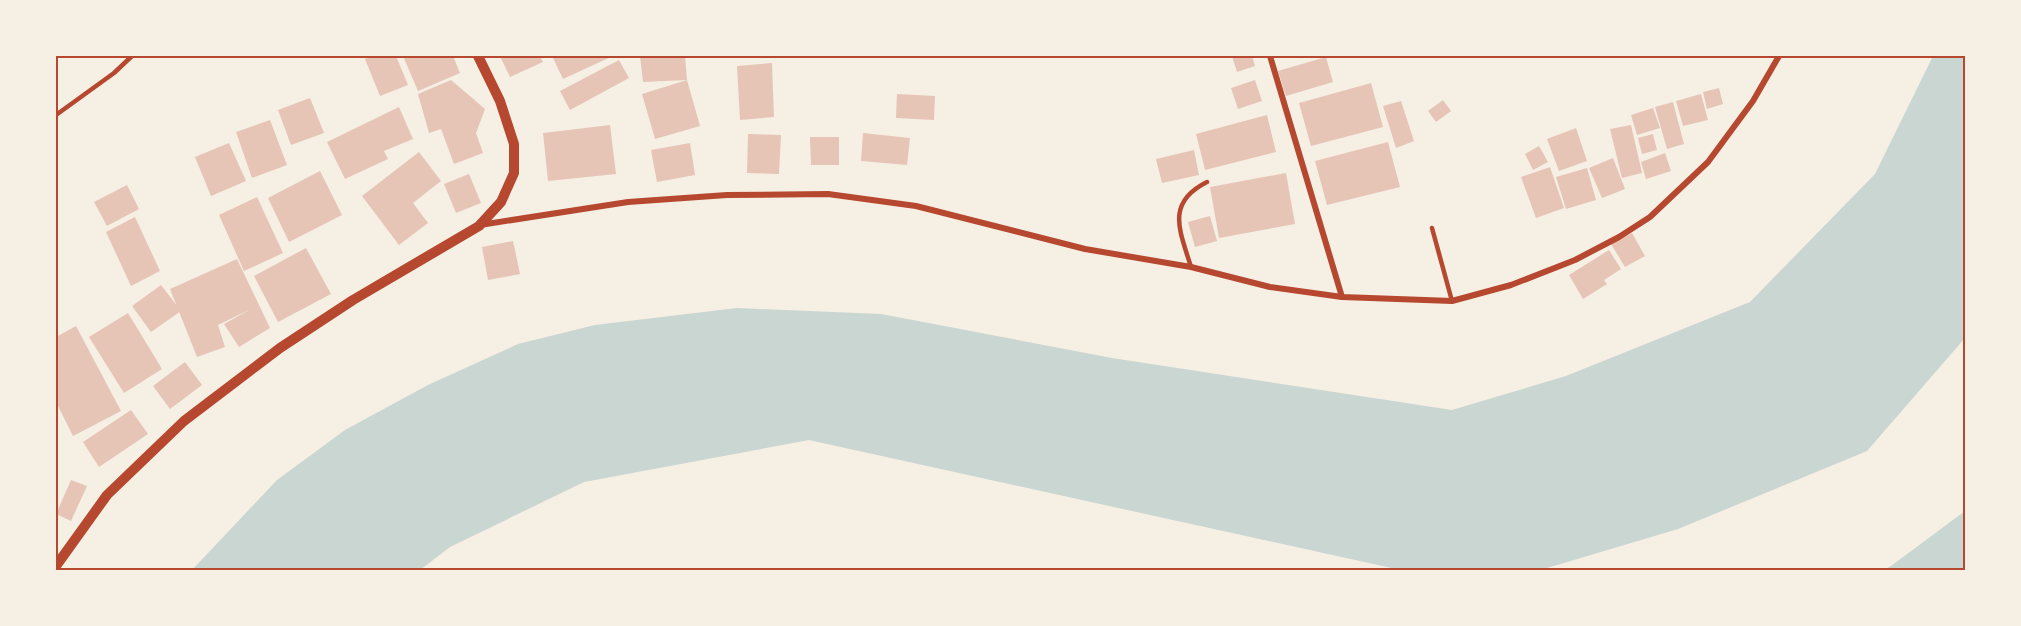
<svg xmlns="http://www.w3.org/2000/svg" width="2021" height="626" font-family="Quicksand,sans-serif">
  <style>
    .water { fill: #c9d6d2 }
    .building { fill: #e6c5b7 }
    .lines { fill: none; stroke-linecap: round; stroke-linejoin: round }
    .service { stroke: #b5482f; stroke-width: 4.5 }
    .minor { stroke: #b5482f; stroke-width: 6 }
    .tertiary { stroke: #b5482f; stroke-width: 10 }
    .neatline { fill: none; stroke: #b5482f; stroke-width: 2 }
  </style>
  <rect width="100%" height="100%" fill="#f6efe4"/>
  <!-- water -->
  <g class="water">
    <path d="M 1933,56 L 1965,56 L 1965,338 L 1867,451 L 1678,529 L 1547,568 L 1396,569 L 809,440 L 584,482 L 450,547 L 420,570 L 192,570 L 277,480 L 345,430 L 428,385 L 518,344 L 595,325 L 737,308 L 881,314 L 1112,358 L 1452,410 L 1566,376 L 1750,302 L 1875,174 Z"/>
    <path d="M 1965,511 L 1965,570 L 1883,570 L 1891,566 Z"/>
  </g>
  <!-- building -->
  <g class="building">
    <path d="M 373,56 L 396,56 L 408,85 L 380,96 L 365,59 Z"/>
    <path d="M 403,56 L 453,56 L 460,73 L 418,91 Z"/>
    <path d="M 500,56 L 540,56 L 543,62 L 510,77 Z"/>
    <path d="M 552,56 L 613,56 L 563,79 Z"/>
    <path d="M 640,56 L 685,56 L 687,80 L 700,126 L 655,139 L 642,94 L 687,80 L 643,82 Z"/>
    <path d="M 1232,56 L 1252,56 L 1255,66 L 1237,72 Z"/>
    <path d="M 1326,57 L 1333,82 L 1286,96 L 1278,71 Z"/>
    <path d="M 619,60 L 629,78 L 570,110 L 560,91 Z"/>
    <path d="M 772,63 L 774,117 L 740,120 L 737,66 Z"/>
    <path d="M 451,80 L 485,109 L 476,133 L 483,153 L 454,164 L 441,129 L 429,133 L 418,94 Z"/>
    <path d="M 1255,80 L 1262,101 L 1238,109 L 1231,88 Z"/>
    <path d="M 1371,83 L 1383,127 L 1311,146 L 1299,103 Z"/>
    <path d="M 1719,88 L 1723,104 L 1707,109 L 1703,92 Z"/>
    <path d="M 897,94 L 935,96 L 934,120 L 896,118 Z"/>
    <path d="M 1701,94 L 1708,120 L 1683,126 L 1676,101 Z"/>
    <path d="M 310,98 L 324,133 L 291,145 L 278,110 Z"/>
    <path d="M 1443,100 L 1451,111 L 1436,122 L 1428,111 Z"/>
    <path d="M 1401,101 L 1414,141 L 1396,148 L 1383,106 Z"/>
    <path d="M 1673,102 L 1684,144 L 1667,149 L 1655,107 Z"/>
    <path d="M 399,107 L 413,139 L 384,151 L 388,159 L 345,179 L 327,142 Z"/>
    <path d="M 1653,108 L 1660,128 L 1637,135 L 1631,115 Z"/>
    <path d="M 1267,115 L 1276,152 L 1205,170 L 1196,134 Z"/>
    <path d="M 270,120 L 287,165 L 252,178 L 236,132 Z"/>
    <path d="M 610,125 L 616,174 L 548,181 L 543,133 Z"/>
    <path d="M 1631,125 L 1642,173 L 1622,178 L 1610,129 Z"/>
    <path d="M 1576,128 L 1587,161 L 1559,171 L 1547,139 Z"/>
    <path d="M 863,133 L 910,138 L 907,165 L 861,161 Z"/>
    <path d="M 748,134 L 781,135 L 779,174 L 747,173 Z"/>
    <path d="M 1653,134 L 1657,150 L 1642,154 L 1638,138 Z"/>
    <path d="M 810,137 L 839,137 L 839,165 L 811,165 Z"/>
    <path d="M 1388,142 L 1400,187 L 1327,205 L 1315,161 Z"/>
    <path d="M 229,143 L 246,181 L 211,196 L 195,157 Z"/>
    <path d="M 690,143 L 695,175 L 657,182 L 651,150 Z"/>
    <path d="M 1539,146 L 1548,162 L 1533,170 L 1525,154 Z"/>
    <path d="M 1194,150 L 1199,175 L 1162,183 L 1156,159 Z"/>
    <path d="M 419,152 L 441,181 L 413,203 L 428,223 L 399,245 L 362,196 Z"/>
    <path d="M 1665,153 L 1671,171 L 1646,179 L 1641,162 Z"/>
    <path d="M 1613,158 L 1625,189 L 1602,198 L 1589,168 Z"/>
    <path d="M 1550,167 L 1564,208 L 1536,218 L 1521,177 Z"/>
    <path d="M 1587,168 L 1596,200 L 1566,209 L 1556,177 Z"/>
    <path d="M 320,171 L 342,215 L 289,242 L 268,198 Z"/>
    <path d="M 1286,173 L 1295,224 L 1219,238 L 1210,187 Z"/>
    <path d="M 469,174 L 481,203 L 456,213 L 444,184 Z"/>
    <path d="M 127,185 L 139,209 L 107,226 L 94,202 Z"/>
    <path d="M 257,197 L 283,253 L 244,271 L 219,215 Z"/>
    <path d="M 1210,216 L 1217,241 L 1195,247 L 1188,222 Z"/>
    <path d="M 135,217 L 160,271 L 131,286 L 106,232 Z"/>
    <path d="M 1632,233 L 1645,256 L 1625,267 L 1611,244 Z"/>
    <path d="M 513,241 L 520,274 L 488,280 L 482,247 Z"/>
    <path d="M 306,248 L 331,294 L 278,322 L 254,276 Z"/>
    <path d="M 1609,250 L 1621,269 L 1604,280 L 1607,284 L 1583,299 L 1569,275 Z"/>
    <path d="M 237,259 L 270,328 L 239,347 L 224,324 L 251,309 L 218,325 L 225,347 L 197,357 L 170,289 Z"/>
    <path d="M 161,285 L 181,311 L 151,332 L 132,306 Z"/>
    <path d="M 128,313 L 162,369 L 124,393 L 89,337 Z"/>
    <path d="M 76,326 L 121,411 L 73,436 L 56,402 L 56,337 Z"/>
    <path d="M 185,362 L 202,385 L 170,409 L 153,386 Z"/>
    <path d="M 131,410 L 148,434 L 99,467 L 83,442 Z"/>
    <path d="M 71,480 L 87,486 L 71,521 L 56,514 Z"/>
  </g>
  <g class="lines">
    <!-- service -->
    <g class="service">
      <path d="M 56,115 L 114,73 L 132,56"/>
      <path d="M 1432,228 L 1452,301"/>
      <path d="M 1191,267 C 1180,231 1165,203 1207,182"/>
    </g>
    <!-- minor -->
    <g class="minor">
      <path d="M 1270,56 L 1342,297"/>
      <path d="M 480,225 L 628,202 L 727,195 L 828,194 L 916,206 L 1085,249 L 1191,267 L 1270,287 L 1342,297 L 1452,301 L 1511,285 L 1575,260 L 1619,237 L 1650,217 L 1708,162 L 1753,101 L 1779,56"/>
    </g>
    <!-- tertiary -->
    <path class="tertiary" d="M 56,566 L 107,495 L 184,421 L 280,348 L 353,300 L 479,226 L 501,202 L 514,173 L 514,144 L 500,101 L 478,56"/>
  </g>
  <!-- border -->
  <rect width="2021" height="626" fill="none" stroke="#f6efe4" stroke-width="114"/>
  <rect x="57" y="57" width="1907" height="512" class="neatline"/>
</svg>
